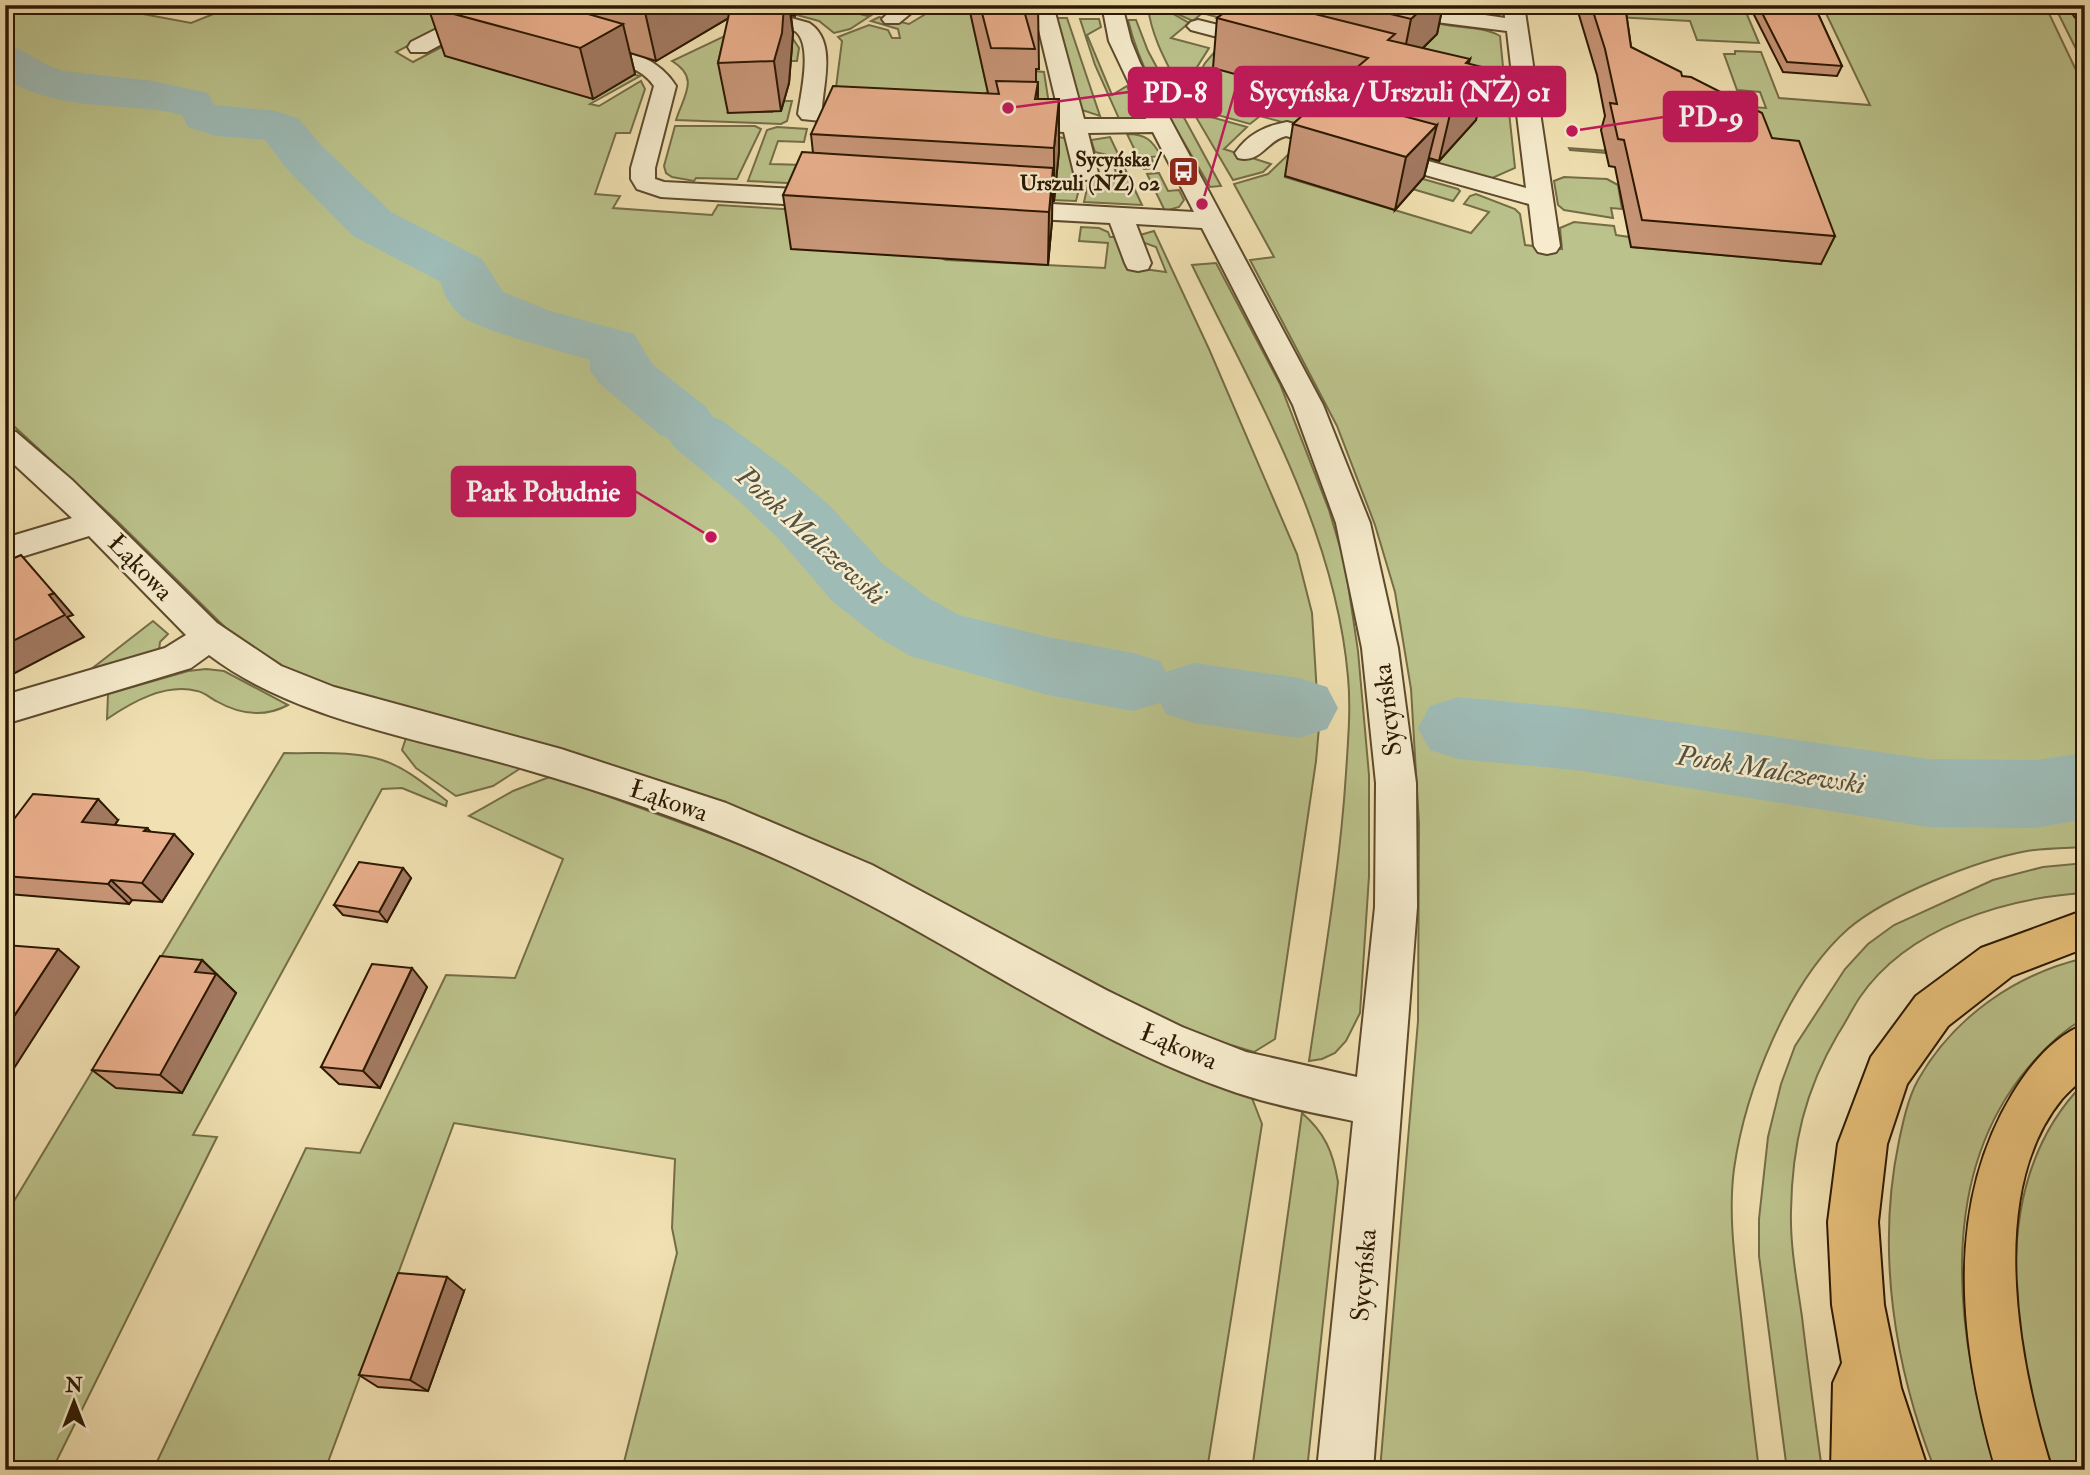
<svg xmlns="http://www.w3.org/2000/svg" width="2090" height="1475" font-family="'IM FELL Double Pica',serif">
  <style>
    .green { fill: #bbc28b; stroke: #746d46; stroke-width: 2 }
    .lines { fill: none; stroke-linecap: round; stroke-linejoin: round }
    .river { fill: #9ebbb6; fill-rule: evenodd }
    .minor-casing { stroke: #5d4a2c; stroke-width: 4 }
    .major-casing { stroke: #2c1800; stroke-width: 4 }
    .minor { fill: #f6eccd; fill-rule: evenodd }
    .major { fill: #e8c079; fill-rule: evenodd }
    .wall { fill: #c89678; stroke: #2c1800; stroke-width: 2 }
    .shaded-wall { fill: #a37a62; stroke: #2c1800; stroke-width: 2 }
    .building { fill: #e9af8c; stroke: #2c1800; stroke-width: 2 }
    .labels { text-anchor: middle; stroke-width: 5; stroke-linejoin: round; paint-order: stroke }
    .far-poi-label { font-size: 21px; font-weight: bold; fill: #2c1800; stroke: #f6eccd; text-anchor: end }
    .street-label { font-size: 26px; fill: #2c1800; stroke: #f6eccd }
    .water-label { font-size: 28px; font-style: italic; fill: #545140; stroke: #f6eccd }
    .leader { fill: none; stroke: #c2185b; stroke-width: 2.5 }
    .callout-dot { fill: #c2185b; stroke: #f6eccd; stroke-width: 2.5 }
    .callout { fill: #c2185b; stroke: #c2185b; stroke-width: 2.5 }
    .callout-label { font-size: 28px; text-anchor: middle; font-weight: bold; fill: #fff }
  </style>
  <rect width="100%" height="100%" fill="#f1e1b2"/>
  <filter id="stains"><feTurbulence type="fractalNoise" baseFrequency=".00286" numOctaves="4"/><feColorMatrix values="0 0 0 0 .2 0 0 0 0 .09 0 0 0 0 .02 0 0 0 .5 -.17"/></filter>
  <radialGradient id="worn" r=".72"><stop offset=".6" stop-color="#630" stop-opacity="0"/><stop offset="1" stop-color="#630" stop-opacity=".3"/></radialGradient>
  <!-- green -->
  <g class="green">
    <path d="M 5,5 L 95,5 L 191,23 L 236,5 L 477,5 L 470,13 L 396,52 L 413,62 L 468,33 L 640,76 L 590,104 L 599,106 L 641,81 L 645,89 L 630,133 L 616,133 L 595,194 L 620,196 L 613,208 L 712,215 L 718,205 L 833,212 L 946,260 L 1105,268 L 1108,243 L 1079,241 L 1081,227 L 1099,228 L 1108,232 L 1110,237 L 1118,237 L 1129,267 L 1166,272 L 1156,247 L 1142,242 L 1140,235 L 1154,231 L 1209,349 L 1297,554 L 1312,613 L 1319,727 L 1316,761 L 1275,1039 L 1254,1052 L 1211,1039 L 1146,1010 L 903,882 L 294,675 L 243,645 L 116,520 L 5,418 Z"/>
    <path d="M 760,5 L 827,5 L 867,16 L 887,5 L 850,29 L 834,33 L 819,21 Z"/>
    <path d="M 1166,5 C 1260,5 1355,9 1447,25 C 1464,28 1484,27 1500,36 L 1504,77 L 1499,83 L 1475,86 L 1202,13 L 1193,21 L 1175,13 Z"/>
    <path d="M 1612,5 L 1743,5 L 1759,43 L 1697,40 L 1690,21 L 1615,17 Z"/>
    <path d="M 1822,5 L 2045,5 L 2085,89 L 2085,847 C 2066,848 2045,848 2027,851 C 1978,860 1886,896 1848,929 C 1788,982 1745,1091 1734,1169 C 1728,1214 1735,1262 1740,1307 C 1746,1361 1752,1415 1759,1470 L 1380,1470 L 1418,1021 L 1419,824 L 1411,689 L 1395,592 L 1375,525 L 1337,426 L 1250,260 L 1274,257 L 1234,184 L 1268,174 L 1296,147 L 1285,177 L 1471,233 L 1489,212 L 1464,204 L 1470,196 L 1476,194 L 1515,209 L 1520,214 L 1525,245 L 1562,249 L 1560,228 L 1574,222 L 1614,226 L 1616,235 L 1629,237 L 1632,247 L 1821,264 L 1791,168 L 1570,150 L 1569,148 L 1625,152 L 1718,105 L 1766,108 L 1760,92 L 1737,90 L 1724,54 L 1735,54 L 1735,51 L 1761,52 L 1779,98 L 1870,105 Z"/>
    <path d="M 2054,5 L 2069,5 L 2085,30 L 2085,67 Z"/>
    <path d="M 1026,6 L 971,15 L 987,87 L 1024,70 L 1044,72 L 1049,104 L 835,95 L 842,41 L 838,37 L 869,25 L 888,30 L 892,38 L 900,38 L 898,29 L 871,21 L 879,17 L 909,24 L 934,9 Z"/>
    <path d="M 1148,7 L 1161,7 L 1189,23 L 1171,38 L 1209,48 L 1185,86 L 1179,87 C 1166,62 1151,35 1148,7 Z"/>
    <path d="M 1057,18 L 1067,18 L 1100,116 L 1082,110 Z"/>
    <path d="M 1080,19 L 1099,19 L 1101,27 L 1087,35 L 1112,95 L 1127,86 L 1138,110 L 1138,113 L 1133,119 L 1120,121 L 1095,65 Z"/>
    <path d="M 1128,20 L 1136,20 L 1148,51 L 1221,186 L 1210,187 C 1180,134 1142,79 1128,20 Z"/>
    <path d="M 752,23 L 793,39 L 799,48 L 797,61 L 781,61 L 728,112 L 772,112 L 774,101 L 792,101 L 787,121 L 781,124 L 676,120 C 684,95 700,78 672,61 Z"/>
    <path d="M 1217,49 L 1470,101 L 1505,106 L 1509,112 L 1515,168 L 1490,179 L 1260,116 L 1250,124 L 1192,108 L 1182,90 L 1192,87 L 1205,63 Z"/>
    <path d="M 1193,112 L 1247,127 L 1224,149 L 1271,164 L 1263,172 L 1233,180 Z"/>
    <path d="M 675,126 L 755,126 L 761,129 L 737,179 L 696,178 L 694,181 L 672,177 L 666,173 L 664,166 Z"/>
    <path d="M 777,127 L 807,129 L 804,142 L 778,141 L 770,164 L 915,168 L 1059,137 L 1069,139 L 1083,174 L 1076,201 L 1052,200 L 1048,196 L 748,181 L 767,130 Z"/>
    <path d="M 1127,134 C 1146,134 1152,140 1161,156 L 1151,157 L 1156,168 L 1144,169 Z"/>
    <path d="M 1110,137 L 1142,205 L 1084,202 L 1090,175 L 1117,176 L 1111,156 L 1095,152 L 1091,140 Z"/>
    <path d="M 1159,173 L 1168,191 L 1179,190 L 1184,200 L 1179,207 L 1165,211 L 1147,174 Z"/>
    <path d="M 1409,175 L 1458,189 L 1460,191 L 1453,201 L 1399,185 Z"/>
    <path d="M 1564,177 L 1607,179 L 1618,185 L 1622,209 L 1611,208 L 1613,218 L 1564,210 L 1558,205 L 1554,181 Z"/>
    <path d="M 1216,263 L 1280,384 L 1329,510 L 1345,564 L 1358,651 L 1369,775 L 1369,876 L 1360,1013 L 1346,1041 L 1335,1053 L 1322,1059 L 1309,1061 C 1323,965 1340,869 1346,773 C 1348,741 1351,709 1348,677 C 1335,528 1256,397 1192,265 Z"/>
    <path d="M 153,621 L 168,634 L 160,642 L 159,651 L 90,670 Z"/>
    <path d="M 206,669 L 224,671 L 288,705 C 264,718 239,714 216,701 C 210,698 204,692 197,691 C 165,683 132,702 107,719 L 108,694 L 188,671 Z"/>
    <path d="M 406,738 L 521,768 L 493,786 L 456,796 L 416,768 L 402,750 Z"/>
    <path d="M 284,753 C 316,754 351,750 382,760 C 407,768 427,786 447,801 L 446,806 L 402,788 L 382,789 L 193,1135 L 217,1137 L 52,1470 L 5,1470 L 5,1216 Z"/>
    <path d="M 552,776 L 762,852 L 1250,1093 L 1262,1124 L 1207,1470 L 622,1470 L 677,1253 L 672,1228 L 675,1159 L 454,1123 L 325,1470 L 153,1470 L 306,1148 L 360,1153 L 446,975 L 515,978 L 563,859 L 469,816 L 513,791 Z"/>
    <path d="M 2085,863 L 2085,893 C 2005,898 1908,927 1860,997 C 1852,1009 1846,1022 1838,1034 C 1805,1090 1792,1145 1791,1211 C 1790,1246 1797,1282 1802,1317 C 1808,1368 1815,1419 1822,1470 L 1787,1470 L 1759,1256 L 1759,1219 L 1768,1137 L 1781,1084 L 1795,1046 L 1845,969 L 1868,944 L 1894,925 L 1993,880 L 2043,867 Z"/>
    <path d="M 2085,958 L 2085,1018 C 2058,1033 2038,1054 2019,1079 C 1935,1191 1958,1345 1997,1470 L 1935,1470 C 1894,1367 1876,1250 1899,1141 C 1903,1122 1908,1098 1918,1080 C 1953,1018 2015,974 2085,958 Z"/>
    <path d="M 2085,1082 L 2085,1470 L 2051,1470 C 2014,1346 1983,1184 2085,1082 Z"/>
    <path d="M 1302,1113 C 1325,1133 1333,1152 1338,1182 L 1307,1470 L 1252,1470 Z"/>
  </g>
  <g class="lines">
    <!-- river -->
    <g class="river">
      <path d="M 5,44 C 27,50 42,65 63,71 L 153,81 L 208,93 L 214,105 L 276,111 L 299,119 L 322,146 L 391,212 L 482,259 L 503,292 L 550,311 L 634,334 L 652,364 L 706,407 L 713,417 L 721,420 L 786,468 L 830,506 L 884,565 L 930,599 L 959,615 L 1048,637 L 1133,653 L 1160,661 L 1166,672 L 1194,663 L 1299,678 L 1327,687 L 1338,708 L 1327,729 L 1299,738 L 1194,723 L 1166,714 L 1160,703 L 1133,711 L 1048,695 L 910,656 L 878,637 L 832,601 L 780,540 L 738,500 L 675,448 L 667,437 L 660,435 L 599,383 L 590,370 L 590,360 C 564,352 477,330 460,315 C 452,307 442,293 441,282 L 353,236 L 286,168 L 265,140 L 216,136 L 188,127 L 182,115 L 169,112 C 117,103 51,110 5,78 Z"/>
      <path d="M 1458,697 L 1584,709 L 1928,759 L 2036,760 L 2085,753 L 2085,819 L 2036,828 L 1928,827 L 1584,771 L 1458,759 L 1430,750 L 1418,728 L 1430,706 Z"/>
    </g>
    <defs>
      <g id="minor">
        <path d="M 484,5 L 510,5 L 507,9 L 427,52 L 411,52 L 408,47 L 411,42 Z"/>
        <path d="M 709,5 L 744,5 L 809,23 C 836,40 824,80 822,108 L 877,114 L 881,119 L 877,124 L 869,126 L 802,119 L 798,114 C 801,93 813,44 795,31 L 712,9 Z"/>
        <path d="M 897,5 L 921,5 L 899,23 L 885,23 L 882,19 Z"/>
        <path d="M 1033,5 L 1053,5 L 1084,119 L 1146,119 L 1109,41 L 1102,5 L 1122,5 L 1131,41 L 1140,63 L 1323,405 L 1370,523 L 1398,648 L 1416,783 L 1417,907 L 1373,1470 L 1317,1470 L 1353,1121 C 1310,1112 1267,1104 1226,1089 C 1098,1044 985,965 866,903 C 757,845 642,803 524,769 C 422,739 294,720 209,655 L 191,668 L 5,724 L 5,695 L 165,648 L 186,635 L 89,536 L 5,562 L 5,538 L 72,518 L 5,456 L 5,429 L 16,432 L 72,480 L 217,623 L 281,666 L 334,687 L 561,749 L 726,803 L 872,865 L 1106,990 L 1182,1027 L 1246,1052 L 1357,1077 L 1375,907 L 1376,783 L 1362,648 L 1336,523 L 1293,405 L 1202,228 L 1136,224 L 1151,263 L 1148,269 L 1138,271 L 1128,269 L 1125,263 L 1110,223 L 1000,217 L 991,214 L 987,209 L 991,204 L 1000,201 L 1194,212 L 1153,132 L 1088,133 L 1098,173 L 1095,178 L 1086,180 L 1077,178 L 1074,173 L 1064,132 L 998,128 L 994,123 L 998,118 L 1006,116 L 1060,118 Z"/>
        <path d="M 1382,5 L 1418,5 L 1505,18 L 1504,5 L 1524,5 L 1560,246 L 1556,252 L 1547,254 L 1538,252 L 1534,246 L 1529,204 L 1286,136 C 1267,140 1261,164 1238,158 L 1235,153 C 1248,134 1265,126 1287,122 L 1526,188 L 1516,106 L 1430,93 L 1422,91 L 1419,86 L 1422,81 L 1430,79 L 1514,92 L 1507,31 L 1436,22 L 1385,9 Z"/>
        <path d="M 1198,20 L 1275,39 L 1278,44 L 1275,49 L 1267,50 L 1191,30 L 1187,26 L 1191,22 Z"/>
        <path d="M 580,40 C 616,49 655,52 676,86 L 655,168 L 655,179 L 664,182 L 835,191 L 844,194 L 848,199 L 844,204 L 835,207 L 661,197 L 637,189 L 631,179 L 631,168 L 654,86 C 638,61 598,59 572,52 L 569,47 L 572,42 Z"/>
      </g>
      <g id="major">
        <path d="M 2067,5 L 2085,5 L 2085,22 L 2078,20 Z"/>
        <path d="M 2085,910 L 2085,948 L 2012,976 L 1948,1026 L 1907,1084 L 1887,1144 L 1878,1222 L 1884,1305 L 1901,1388 L 1928,1470 L 1831,1470 L 1833,1383 L 1842,1363 L 1832,1305 L 1828,1222 L 1838,1144 L 1871,1057 L 1916,996 L 1981,948 Z"/>
        <path d="M 2085,1024 L 2085,1077 C 2077,1084 2069,1091 2062,1099 C 1985,1193 2019,1365 2052,1470 L 1996,1470 C 1960,1346 1943,1208 2013,1093 C 2030,1065 2054,1036 2085,1024 Z"/>
      </g>
    </defs>
    <!-- minor casing -->
    <use href="#minor" class="minor-casing"/>
    <!-- major casing -->
    <use href="#major" class="major-casing"/>
    <!-- minor -->
    <use href="#minor" class="minor"/>
    <!-- major -->
    <use href="#major" class="major"/>
  </g>
  <!-- wall -->
  <g class="wall">
    <path d="M 431,5 L 728,5 L 730,13 L 731,5 L 796,5 L 795,16 L 791,15 L 793,33 L 789,83 L 781,111 L 728,113 L 718,63 L 729,18 L 656,61 L 630,53 L 635,74 L 593,99 L 445,56 L 428,7 Z"/>
    <path d="M 970,5 L 1038,5 L 1039,69 L 1036,69 L 1036,82 L 1038,82 L 1038,99 L 1059,99 L 1059,151 L 1054,201 L 1052,201 L 1052,221 L 1048,265 L 791,249 L 783,195 L 813,153 L 811,134 L 988,93 L 970,12 Z"/>
    <path d="M 1235,5 L 1443,5 L 1437,34 L 1423,48 L 1468,64 L 1476,120 L 1439,161 L 1429,158 L 1424,177 L 1395,210 L 1285,176 L 1293,124 L 1322,98 L 1213,68 L 1217,18 Z"/>
    <path d="M 1576,5 L 1625,5 L 1631,47 L 1682,76 L 1772,138 L 1835,236 L 1821,264 L 1631,247 L 1615,167 L 1609,166 L 1601,130 L 1605,116 L 1597,75 Z"/>
    <path d="M 1749,5 L 1814,5 L 1842,66 L 1837,76 L 1783,72 Z"/>
    <path d="M 118,820 L 115,825 L 150,832 L 193,854 L 162,902 L 132,900 L 129,904 L 8,894 L 5,892 L 5,831 Z"/>
    <path d="M 403,868 L 411,878 L 387,922 L 343,915 L 334,905 Z"/>
    <path d="M 202,960 L 236,993 L 182,1093 L 116,1088 L 92,1070 Z"/>
    <path d="M 427,987 L 380,1088 L 339,1084 L 321,1067 Z"/>
    <path d="M 464,1291 L 428,1391 L 378,1387 L 359,1375 Z"/>
  </g>
  <!-- shaded-wall -->
  <g class="shaded-wall">
    <path d="M 657,5 L 728,5 L 730,17 L 656,61 L 645,12 Z"/>
    <path d="M 784,5 L 789,5 L 793,33 L 789,83 L 781,111 L 774,61 Z"/>
    <path d="M 1426,5 L 1443,5 L 1437,34 L 1401,69 L 1411,19 Z"/>
    <path d="M 623,24 L 635,74 L 593,99 L 580,48 Z"/>
    <path d="M 1470,59 L 1459,101 L 1490,69 L 1476,120 L 1439,161 L 1451,110 L 1466,63 Z"/>
    <path d="M 1038,82 L 1038,134 L 1035,99 Z"/>
    <path d="M 1059,99 L 1059,151 L 1054,201 L 1054,148 Z"/>
    <path d="M 1437,125 L 1424,177 L 1395,210 L 1406,157 Z"/>
    <path d="M 1053,168 L 1052,221 L 1048,265 L 1049,212 Z"/>
    <path d="M 54,593 L 73,615 L 67,617 L 84,637 L 15,673 L 5,662 L 5,645 L 49,595 Z"/>
    <path d="M 98,799 L 118,820 L 102,843 L 82,822 Z"/>
    <path d="M 147,828 L 165,847 L 174,834 L 193,854 L 162,902 L 142,883 L 144,831 Z"/>
    <path d="M 403,868 L 411,878 L 387,922 L 379,912 Z"/>
    <path d="M 111,880 L 132,900 L 129,904 L 108,884 Z"/>
    <path d="M 58,949 L 79,967 L 9,1076 L 5,1074 L 5,1030 Z"/>
    <path d="M 202,960 L 236,993 L 182,1093 L 160,1075 L 195,972 Z"/>
    <path d="M 412,968 L 427,987 L 380,1088 L 363,1071 Z"/>
    <path d="M 447,1277 L 464,1291 L 428,1391 L 410,1380 Z"/>
  </g>
  <!-- building -->
  <g class="building">
    <path d="M 431,5 L 557,5 L 623,24 L 580,48 L 428,7 Z"/>
    <path d="M 621,5 L 657,5 L 645,12 Z"/>
    <path d="M 731,5 L 784,5 L 782,33 L 774,61 L 718,63 Z"/>
    <path d="M 980,5 L 1038,5 L 1023,7 L 1035,49 L 991,48 Z"/>
    <path d="M 1235,5 L 1279,5 L 1395,34 L 1388,40 L 1470,59 L 1466,63 L 1490,69 L 1451,110 L 1341,81 L 1368,58 L 1217,18 Z"/>
    <path d="M 1353,5 L 1426,5 L 1411,19 Z"/>
    <path d="M 1591,5 L 1625,5 L 1631,47 L 1681,72 L 1682,76 L 1691,77 L 1762,113 L 1772,138 L 1799,141 L 1835,236 L 1642,220 L 1624,140 L 1618,139 L 1610,103 L 1617,104 L 1605,49 Z"/>
    <path d="M 1758,5 L 1814,5 L 1842,66 L 1787,62 Z"/>
    <path d="M 996,81 L 1038,82 L 1035,99 L 1059,99 L 1054,148 L 811,134 L 833,86 L 999,94 Z"/>
    <path d="M 1325,95 L 1437,125 L 1406,157 L 1293,124 Z"/>
    <path d="M 802,152 L 1053,168 L 1049,212 L 783,195 Z"/>
    <path d="M 21,555 L 54,593 L 49,595 L 65,615 L 5,645 L 5,562 Z"/>
    <path d="M 33,794 L 98,799 L 82,822 L 147,828 L 144,831 L 174,834 L 142,883 L 111,880 L 108,884 L 5,876 L 5,831 Z"/>
    <path d="M 359,862 L 403,868 L 379,912 L 334,905 Z"/>
    <path d="M 5,945 L 58,949 L 5,1030 Z"/>
    <path d="M 160,956 L 202,960 L 195,972 L 216,974 L 160,1075 L 92,1070 Z"/>
    <path d="M 372,964 L 412,968 L 363,1071 L 321,1067 Z"/>
    <path d="M 398,1273 L 447,1277 L 410,1380 L 359,1375 Z"/>
  </g>
  <!-- icons -->
  <defs>
    <symbol id="bus-square" viewBox="-11 -11 22 22"><rect x="-9" y="-9" width="18" height="18" rx="4" fill="#8f2418" stroke="#f6eccd"/><path d="M-5-6H5V4H4V6H2V4H-2V6H-4V4H-5ZM-3.5-4V0h7V-4ZM-3.5 1.2v1.5H-2V1.2ZM2 1.2v1.5H3.5V1.2Z" fill="#fff"/></symbol>
  </defs>
  <g fill-rule="evenodd">
    <use href="#bus-square" x="1166" y="154" width="35" height="35"/>
  </g>
  <g class="labels">
    <!-- far-poi labels -->
    <g class="far-poi-label">
      <text x="1160" y="166">Sycyńska /<tspan x="1160" dy="24">Urszuli (NŻ) 02</tspan></text>
    </g>
    <!-- street labels -->
    <g class="street-label">
      <text transform="translate(141 567) rotate(46)" y="9">Łąkowa</text>
      <text transform="translate(1387 710) rotate(-97)" y="9">Sycyńska</text>
      <text transform="translate(669 800) rotate(19)" y="9">Łąkowa</text>
      <text transform="translate(1179 1046) rotate(23)" y="9">Łąkowa</text>
      <text transform="translate(1363 1275) rotate(-85)" y="9">Sycyńska</text>
    </g>
    <!-- water labels -->
    <g class="water-label">
      <text transform="translate(812 535) rotate(42)" y="10">Potok Malczewski</text>
      <text transform="translate(1771 769) rotate(9)" y="10">Potok Malczewski</text>
    </g>
  </g>
  <!-- callouts -->
  <path class="leader" d="M1202 204L1235 91M1008 108L1129 92M1572 131L1664 117M711 537L635 491"/>
  <g class="callout-dot">
    <circle cx="1202" cy="204" r="7"/>
    <circle cx="1008" cy="108" r="7"/>
    <circle cx="1572" cy="131" r="7"/>
    <circle cx="711" cy="537" r="7"/>
  </g>
  <g class="callout">
    <rect x="1235" y="67" width="330" height="49" rx="7"/>
    <rect x="1129" y="68" width="92" height="49" rx="7"/>
    <rect x="1664" y="92" width="93" height="49" rx="7"/>
    <rect x="452" y="467" width="183" height="49" rx="7"/>
  </g>
  <g class="callout-label">
    <text x="1400" y="101">Sycyńska / Urszuli (NŻ) 01</text>
    <text x="1175" y="102">PD-8</text>
    <text x="1711" y="126">PD-9</text>
    <text x="543" y="501">Park Południe</text>
  </g>
  <!-- margin -->
  <rect width="2090" height="1475" fill="none" stroke="#f1e1b2" stroke-width="28"/>
  <rect x="7" y="7" width="2076" height="1461" fill="none" stroke="#2c1800" stroke-width="3.5"/>
  <rect x="14" y="14" width="2062" height="1447" fill="none" stroke="#2c1800" stroke-width="2"/>
  <!-- north arrow -->
  <g transform="translate(74 1402)" stroke="#f6eccd" stroke-width="5" paint-order="stroke">
  <path d="M0-5L12 26L0 18L-12 26Z" fill="#2c1800"/>
  <text y="-10" font-size="19" font-weight="bold" text-anchor="middle" fill="#2c1800">N</text>
  </g>
  <rect width="100%" height="100%" filter="url(#stains)"/>
  <rect width="100%" height="100%" fill="url(#worn)"/>
</svg>
